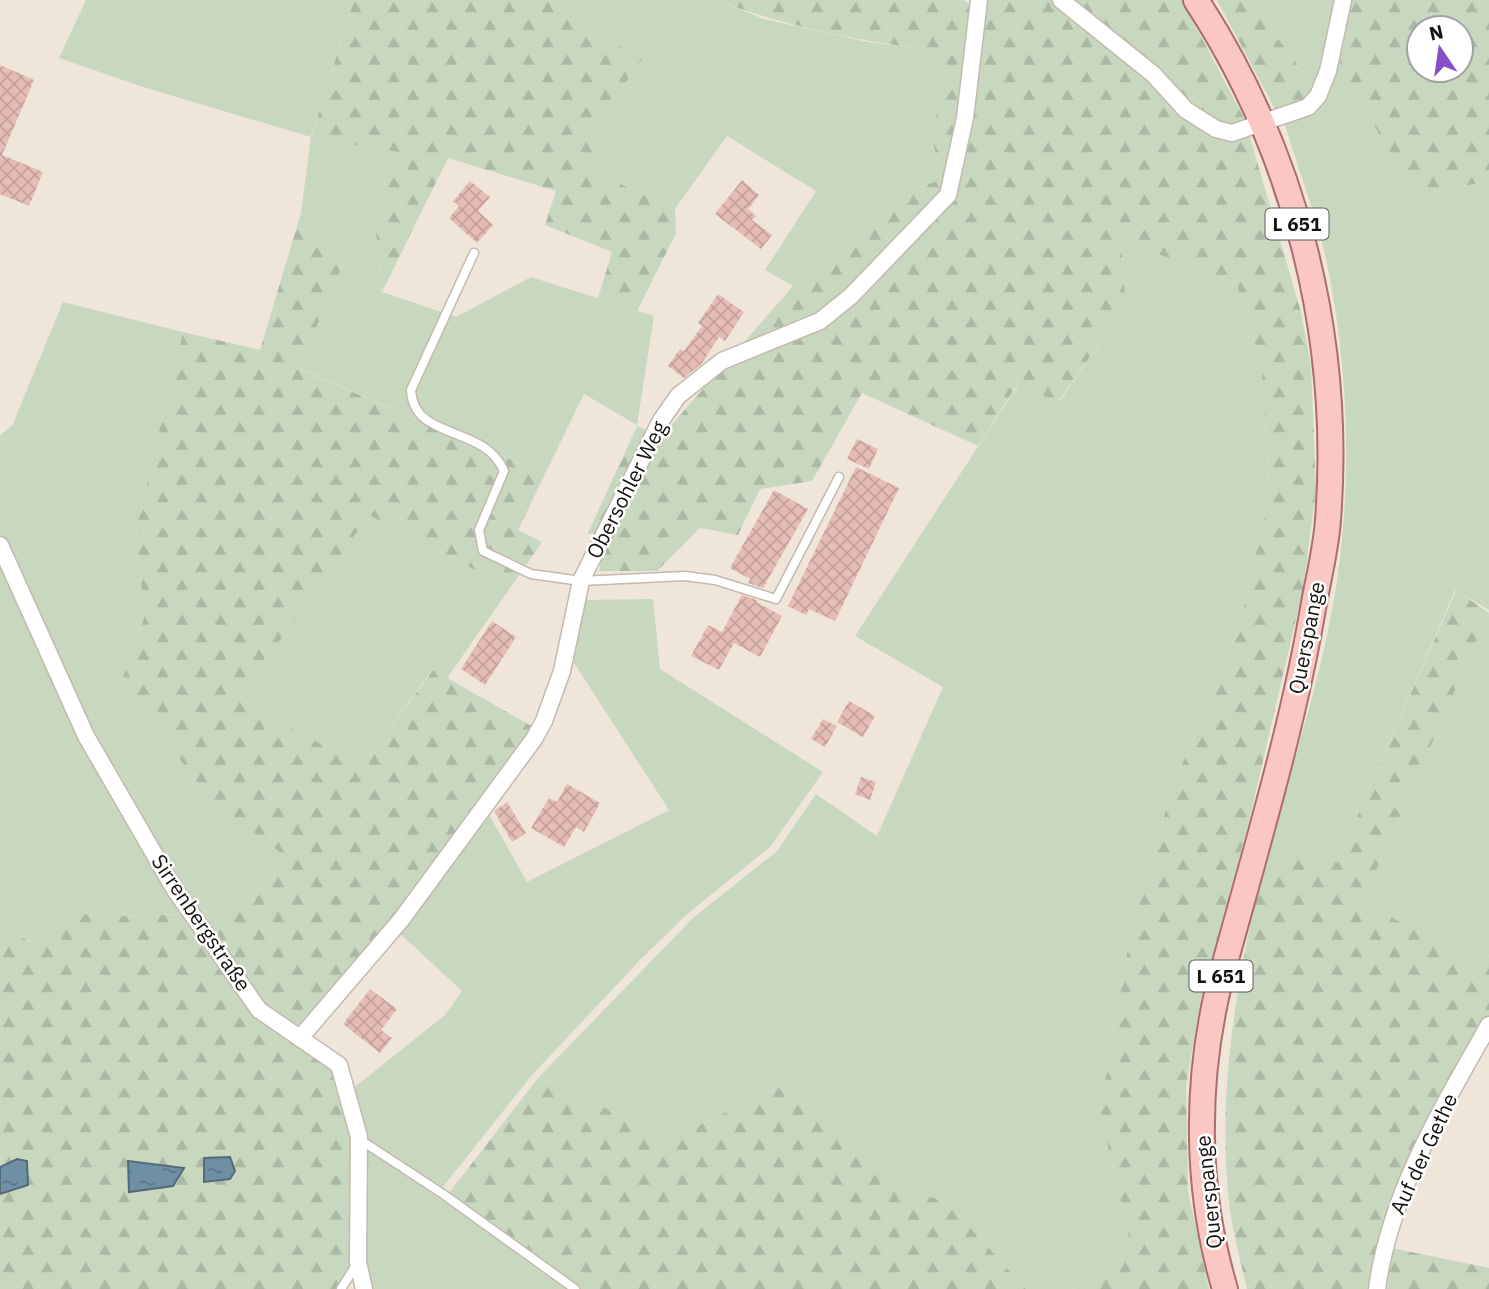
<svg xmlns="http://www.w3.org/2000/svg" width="1489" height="1289" font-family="'IBM Plex Sans',sans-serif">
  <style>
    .green { fill: #c8d8bf }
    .forest { fill: url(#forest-firs); fill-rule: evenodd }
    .water { fill: url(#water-ripples); stroke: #546a78; stroke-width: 2 }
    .building { fill: url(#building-cross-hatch) }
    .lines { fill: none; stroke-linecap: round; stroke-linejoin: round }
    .service-casing { stroke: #c3b9ad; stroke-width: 11 }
    .minor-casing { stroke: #c3b9ad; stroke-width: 19 }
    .primary-casing { stroke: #aa6f6a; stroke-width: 28 }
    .service { stroke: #fff; stroke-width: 8 }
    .minor { stroke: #fff; stroke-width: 16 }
    .primary { stroke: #fbc7c3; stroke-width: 24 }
    .labels { text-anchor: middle; stroke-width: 5; stroke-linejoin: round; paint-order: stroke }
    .shield { fill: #fff; stroke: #5c5a57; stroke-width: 2 }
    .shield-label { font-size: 19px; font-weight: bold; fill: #16130f }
    .street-label { font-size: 21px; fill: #16130f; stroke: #fff }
  </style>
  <defs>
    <pattern id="forest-firs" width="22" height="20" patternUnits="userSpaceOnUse" patternTransform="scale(1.75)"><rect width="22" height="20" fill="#c8d8bf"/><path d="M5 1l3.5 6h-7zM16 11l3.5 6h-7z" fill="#abb8a3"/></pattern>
    <pattern id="water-ripples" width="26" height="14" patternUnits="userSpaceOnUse" patternTransform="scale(1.75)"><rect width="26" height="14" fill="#6f8fa5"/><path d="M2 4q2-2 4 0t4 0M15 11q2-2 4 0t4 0" fill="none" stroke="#5a7485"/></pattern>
    <pattern id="building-cross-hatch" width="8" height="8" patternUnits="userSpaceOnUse" patternTransform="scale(1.75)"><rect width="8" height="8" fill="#e5bdb5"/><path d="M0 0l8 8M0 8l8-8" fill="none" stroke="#c4a29a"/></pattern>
  </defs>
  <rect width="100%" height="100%" fill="#f0e5d9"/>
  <!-- green -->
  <g class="green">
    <path d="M 86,0 L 354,0 L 311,137 L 407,153 L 374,214 L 382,292 L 456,317 L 531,277 L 654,316 L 637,425 L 584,394 L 545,474 L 293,366 L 328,305 L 345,259 L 301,213 L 311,137 L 143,87 L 59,58 Z"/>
    <path d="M 580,0 L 717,0 L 764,19 L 868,42 L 946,52 L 933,141 L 941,180 L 899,193 L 851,253 L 793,286 L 765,270 L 816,191 L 727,136 L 675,209 L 590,170 L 603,116 L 643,58 L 573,20 Z"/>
    <path d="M 1249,0 L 1337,0 L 1323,67 L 1313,86 Z"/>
    <path d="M 1336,55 L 1398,169 L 1434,192 L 1489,181 L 1489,610 L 1455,590 L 1337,864 L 1265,856 C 1290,775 1316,694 1332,611 C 1353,498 1350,380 1328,268 C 1318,219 1298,170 1284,121 L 1310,114 Z"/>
    <path d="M 1121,239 L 1236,283 L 1261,363 L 1270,495 L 1242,614 L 1214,696 L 1174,781 L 1130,936 L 1100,1112 L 1132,1251 L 1073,1289 L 1026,1289 L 949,1204 L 901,1185 L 782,1085 L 672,1138 L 538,1078 L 693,918 L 777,851 L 816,794 L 877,836 L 943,687 L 855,636 L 1018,385 L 1059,402 L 1126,306 Z"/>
    <path d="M 63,302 L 183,332 L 136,528 L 144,618 L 121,683 L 210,799 L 282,853 L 249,907 L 141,917 L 60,913 L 36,944 L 0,924 L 0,435 L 12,426 Z"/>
    <path d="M 369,515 L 510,588 L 447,678 L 432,670 L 362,766 L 237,699 Z"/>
    <path d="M 653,599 L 660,669 L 823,772 L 770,847 L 685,916 L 640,960 L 532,1075 L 442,1188 L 363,1137 L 351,1090 L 445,1015 L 462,991 L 396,930 L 487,811 L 527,882 L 669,810 L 569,655 L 582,600 Z"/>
    <path d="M 1489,613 L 1489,955 L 1479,970 L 1363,900 Z"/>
    <path d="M 363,1146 L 572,1289 L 369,1289 L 363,1261 Z"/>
  </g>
  <!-- forest -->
  <g class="forest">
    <path d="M 354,0 L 580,0 L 573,20 L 643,58 L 603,116 L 590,170 L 675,209 L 676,233 L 637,311 L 598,298 L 612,252 L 545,225 L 556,191 L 448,158 L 382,292 L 374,214 L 406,153 L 311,138 Z"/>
    <path d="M 717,0 L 964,0 L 975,8 L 983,0 L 1053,0 L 1151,78 L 1183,115 L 1215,138 L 1249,134 L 1301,312 L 1311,366 L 1316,490 L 1303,589 L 1249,821 L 1200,1002 L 1186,1087 L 1188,1191 L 1209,1289 L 1073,1289 L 1132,1251 L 1100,1112 L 1130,936 L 1174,781 L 1214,696 L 1242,614 L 1270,495 L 1261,363 L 1236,283 L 1121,240 L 1126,306 L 1058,402 L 1017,385 L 978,446 L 862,393 L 812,481 L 760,489 L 738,535 L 700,528 L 657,571 L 599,571 L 606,537 L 588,533 L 637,426 L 661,437 L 793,286 L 851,253 L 899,193 L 941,180 L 933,141 L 945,52 C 867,42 791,29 717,0 Z"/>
    <path d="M 1069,0 L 1182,0 L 1245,120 C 1235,124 1229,127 1219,124 C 1186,115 1099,27 1069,0 Z"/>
    <path d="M 1217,0 L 1249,0 L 1313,85 L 1305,105 L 1278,115 Z"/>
    <path d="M 1348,0 L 1489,0 L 1489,181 L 1433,192 L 1398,169 L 1336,55 ZM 1419,28 L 1461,28 L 1461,70 L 1419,70 Z"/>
    <path d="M 301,213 L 345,258 L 328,305 L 294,367 L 545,474 L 518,530 L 542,542 L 510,588 L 369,515 L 238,699 L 362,766 L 433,670 L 535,728 L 465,816 L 465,830 L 300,1036 L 265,1010 L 196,912 L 249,907 L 281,853 L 210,799 L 121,683 L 144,618 L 136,528 L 183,332 L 260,350 Z"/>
    <path d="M 1456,590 L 1489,613 L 1363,900 L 1479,969 L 1489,955 L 1489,1016 L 1459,1070 L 1373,1289 L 1247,1289 C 1241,1263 1234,1237 1230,1210 C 1215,1090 1239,973 1265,856 L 1305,850 L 1337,863 Z"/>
    <path d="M 60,913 L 141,917 L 189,913 L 256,1015 L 338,1069 L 354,1134 L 351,1263 L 337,1289 L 0,1289 L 0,924 L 35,944 Z"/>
    <path d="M 538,1078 L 672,1138 L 782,1085 L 901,1185 L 949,1204 L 1026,1289 L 577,1289 L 449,1193 Z"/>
    <path d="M 1392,1248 L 1489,1268 L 1489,1289 L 1387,1289 Z"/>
  </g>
  <!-- water -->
  <g class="water">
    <path d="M 230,1157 L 235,1171 L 230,1179 L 204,1182 L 204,1158 Z"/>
    <path d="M 17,1159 L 27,1161 L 28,1185 L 0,1194 L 0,1167 Z"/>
    <path d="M 128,1161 L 184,1168 L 173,1186 L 129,1192 Z"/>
  </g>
  <!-- building -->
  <g class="building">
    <path d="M 0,65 L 34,80 L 2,155 L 43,172 L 29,206 L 0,194 Z"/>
    <path d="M 742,180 L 759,195 L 748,209 L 756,216 L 752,220 L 772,235 L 761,249 L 715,214 Z"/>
    <path d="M 470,181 L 490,197 L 478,211 L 493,225 L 477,243 L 449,218 L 459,206 L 453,201 Z"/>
    <path d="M 718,294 L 744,312 L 725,341 L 719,337 L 702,363 L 684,378 L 668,366 L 680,349 L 684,351 L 702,326 L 698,323 Z"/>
    <path d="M 857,439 L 878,449 L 869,469 L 847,459 Z"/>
    <path d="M 856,467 L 899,488 L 835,621 L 809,609 L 806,615 L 788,606 Z"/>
    <path d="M 774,490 L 808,509 L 763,588 L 748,583 L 750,579 L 730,568 Z"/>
    <path d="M 742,595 L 757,600 L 756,602 L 782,616 L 760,657 L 734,643 L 719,670 L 691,656 L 708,625 L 722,632 Z"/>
    <path d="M 492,621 L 516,637 L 485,685 L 461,669 Z"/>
    <path d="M 849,701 L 875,716 L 863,737 L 837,722 Z"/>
    <path d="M 823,719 L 837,726 L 825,747 L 811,739 Z"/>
    <path d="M 861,777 L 876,782 L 870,800 L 855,794 Z"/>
    <path d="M 567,784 L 600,803 L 584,832 L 576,827 L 564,847 L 531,828 L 549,798 L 557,802 Z"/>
    <path d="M 507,802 L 526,833 L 512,842 L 494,811 Z"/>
    <path d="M 370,989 L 397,1009 L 381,1030 L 392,1038 L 380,1053 L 343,1024 Z"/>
  </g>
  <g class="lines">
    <defs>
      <g id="service">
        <path d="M 474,253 L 411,390 C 414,442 483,423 504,471 L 479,530 L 483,551 L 531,574 L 581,581 L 685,576 L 715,580 L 776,599 L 839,477"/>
        <path d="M 359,1139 L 443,1194 L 575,1289"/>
        <path d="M 341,1289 L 358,1262"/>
      </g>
      <g id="minor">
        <path d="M 1061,0 L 1153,74 L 1186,110 L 1216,129 L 1232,133 L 1308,107 L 1318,96 L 1328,71 L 1343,0"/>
        <path d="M 0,545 L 86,736 L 175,890 L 259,1010 L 339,1065 L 359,1137 L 358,1262 L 364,1289"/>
        <path d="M 300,1038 L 401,920 L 534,739 L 544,721 L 562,671 L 581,581 L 660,422 L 678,396 L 722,361 L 820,321 L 851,296 L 948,195 L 965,118 L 979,0"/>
        <path d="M 1377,1289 C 1390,1193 1442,1108 1489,1025"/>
      </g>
      <path id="primary" d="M 1196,0 C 1296,153 1342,338 1328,520 C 1326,548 1319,576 1314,603 C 1292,734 1252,861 1218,989 C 1195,1087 1196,1192 1225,1289"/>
    </defs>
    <!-- service casing -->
    <use href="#service" class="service-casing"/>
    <!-- minor casing -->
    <use href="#minor" class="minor-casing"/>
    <!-- primary casing -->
    <use href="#primary" class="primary-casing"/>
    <!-- service -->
    <use href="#service" class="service"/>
    <!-- minor -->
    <use href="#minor" class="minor"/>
    <!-- primary -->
    <use href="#primary" class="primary"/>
  </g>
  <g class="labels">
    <!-- shield labels -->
    <g class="shield">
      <rect x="1265.5" y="208.5" width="63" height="31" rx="5"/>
      <rect x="1189.5" y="960.5" width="63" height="31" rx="5"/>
    </g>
    <g class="shield-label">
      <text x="1297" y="231">L 651</text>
      <text x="1221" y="983">L 651</text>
    </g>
    <!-- street labels -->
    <g class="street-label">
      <text transform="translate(627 490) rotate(-63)" y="7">Obersohler Weg</text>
      <text transform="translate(1307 638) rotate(-79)" y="7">Querspange</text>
      <text transform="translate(201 923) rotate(56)" y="7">Sirrenbergstraße</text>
      <text transform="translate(1424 1154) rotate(-65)" y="7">Auf der Gethe</text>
      <text transform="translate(1209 1192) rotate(-96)" y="7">Querspange</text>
    </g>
  </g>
  <!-- north arrow -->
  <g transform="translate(1440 49) rotate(347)"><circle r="33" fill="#ffffff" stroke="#a2a19f" stroke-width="2"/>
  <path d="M0-5L12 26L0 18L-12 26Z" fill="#864fc6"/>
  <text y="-10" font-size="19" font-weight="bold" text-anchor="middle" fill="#16130f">N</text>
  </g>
</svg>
